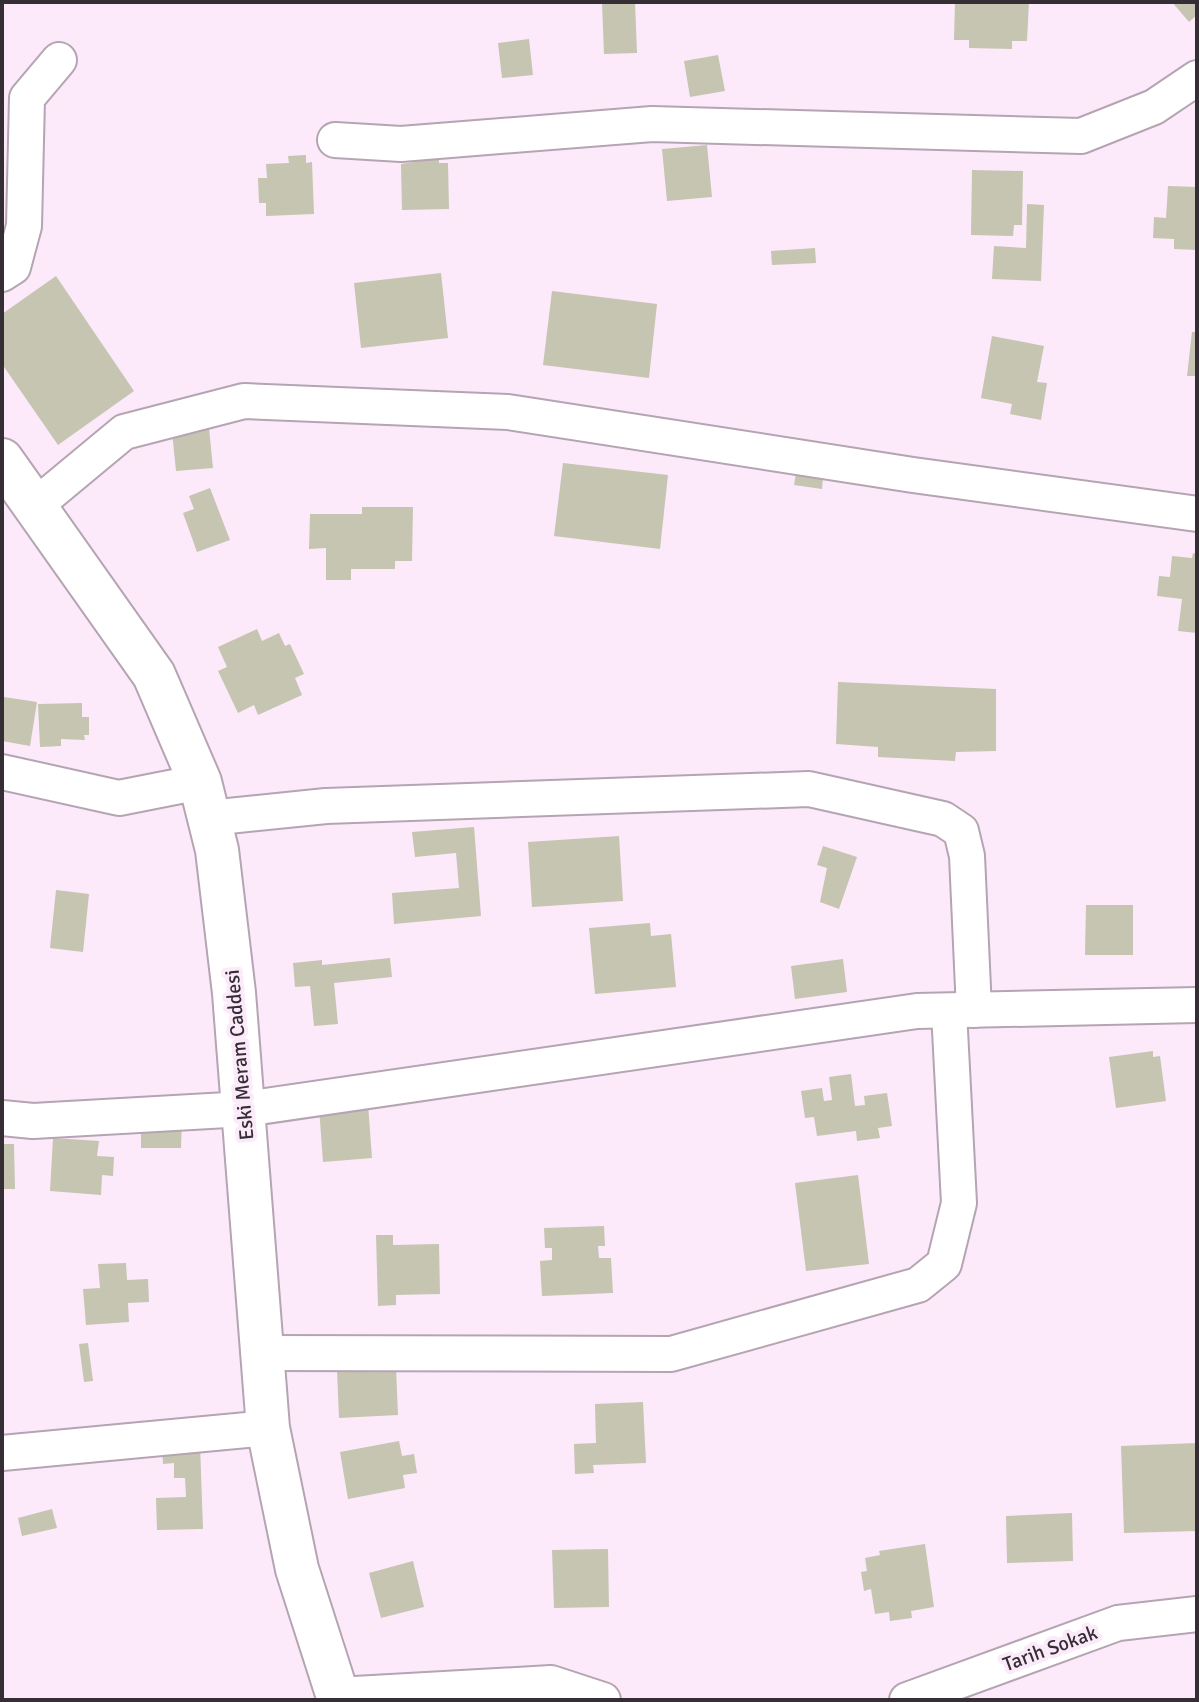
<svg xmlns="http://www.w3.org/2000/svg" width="1199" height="1702" font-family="Signika,sans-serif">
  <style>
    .building { fill: #c5c5b1 }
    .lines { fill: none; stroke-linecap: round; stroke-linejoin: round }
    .minor-casing { stroke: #b5a4b2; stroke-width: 38 }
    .tertiary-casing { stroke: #b5a4b2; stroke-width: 46 }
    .minor { stroke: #fff; stroke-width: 34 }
    .tertiary { stroke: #fff; stroke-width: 42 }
    .labels { text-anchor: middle; stroke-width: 8; stroke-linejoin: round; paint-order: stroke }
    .street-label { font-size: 20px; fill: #352f35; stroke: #fceafa }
  </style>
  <rect width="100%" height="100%" fill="#fceafa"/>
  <!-- building -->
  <g class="building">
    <path d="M 602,2 L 635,2 L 637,53 L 604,54 Z"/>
    <path d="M 955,2 L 1029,2 L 1027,41 L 1012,41 L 1012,49 L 969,48 L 969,40 L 954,40 Z"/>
    <path d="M 1172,2 L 1197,2 L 1197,15 L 1189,22 Z"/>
    <path d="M 529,39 L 533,75 L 502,78 L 498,43 Z"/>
    <path d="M 718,55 L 725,91 L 690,97 L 684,61 Z"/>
    <path d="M 707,145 L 712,197 L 667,201 L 662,149 Z"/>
    <path d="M 306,155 L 306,163 L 312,162 L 314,214 L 266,216 L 266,203 L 259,203 L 258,178 L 267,178 L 266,164 L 289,163 L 288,156 Z"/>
    <path d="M 439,158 L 439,163 L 448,163 L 449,209 L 402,210 L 401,164 Z"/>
    <path d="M 972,170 L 1023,171 L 1022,225 L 1014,225 L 1013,236 L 971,235 Z"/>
    <path d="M 1168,186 L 1197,187 L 1197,250 L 1174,249 L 1174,239 L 1153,238 L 1154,217 L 1166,218 Z"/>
    <path d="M 1027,204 L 1044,205 L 1041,281 L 992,279 L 994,246 L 1026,248 Z"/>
    <path d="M 815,248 L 816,263 L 772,265 L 771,251 Z"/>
    <path d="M 441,273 L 448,338 L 361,348 L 354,283 Z"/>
    <path d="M 56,276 L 134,391 L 58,445 L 2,364 L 2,314 Z"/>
    <path d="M 552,291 L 657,304 L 649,378 L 543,365 Z"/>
    <path d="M 1192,332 L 1197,332 L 1197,376 L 1187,376 Z"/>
    <path d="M 992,336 L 1044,346 L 1037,382 L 1047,383 L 1041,420 L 1010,414 L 1012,404 L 981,398 Z"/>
    <path d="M 208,418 L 213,468 L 176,471 L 171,422 Z"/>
    <path d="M 563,463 L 668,475 L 660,549 L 554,536 Z"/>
    <path d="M 796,473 L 823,477 L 822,489 L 794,485 Z"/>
    <path d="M 210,488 L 230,540 L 197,552 L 183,513 L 194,509 L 189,496 Z"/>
    <path d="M 362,507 L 413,507 L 412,561 L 395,561 L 395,569 L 351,569 L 351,580 L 326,580 L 326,548 L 309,549 L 310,514 L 362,514 Z"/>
    <path d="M 1193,553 L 1197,554 L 1197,633 L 1178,631 L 1182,599 L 1157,596 L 1159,576 L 1170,577 L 1172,556 L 1192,558 Z"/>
    <path d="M 257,629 L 262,641 L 279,633 L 285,646 L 290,644 L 304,674 L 295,678 L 302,695 L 258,715 L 254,705 L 238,713 L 218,671 L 227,667 L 218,647 Z"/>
    <path d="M 838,682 L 996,689 L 996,751 L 956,752 L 955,761 L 878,757 L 878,747 L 836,744 Z"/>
    <path d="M 4,697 L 37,702 L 30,746 L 2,741 Z"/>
    <path d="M 82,703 L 82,717 L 89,717 L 89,735 L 84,735 L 85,740 L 61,739 L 61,746 L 40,747 L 38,704 Z"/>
    <path d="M 474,827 L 481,916 L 394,924 L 392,893 L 459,888 L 456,853 L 415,857 L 412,832 Z"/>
    <path d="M 619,836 L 623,901 L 532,907 L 528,842 Z"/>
    <path d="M 823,846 L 857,857 L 839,909 L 820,902 L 827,868 L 817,865 Z"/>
    <path d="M 56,890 L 89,894 L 83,952 L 50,948 Z"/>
    <path d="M 1086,905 L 1133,905 L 1133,955 L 1085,955 Z"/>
    <path d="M 650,923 L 651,936 L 671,934 L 676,987 L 595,994 L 589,928 Z"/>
    <path d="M 390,958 L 392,977 L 334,983 L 338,1024 L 314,1026 L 310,986 L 295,987 L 293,963 L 322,960 L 322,965 Z"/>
    <path d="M 843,959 L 847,992 L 795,999 L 791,966 Z"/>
    <path d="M 1153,1051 L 1153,1057 L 1160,1056 L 1166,1101 L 1116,1108 L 1109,1057 Z"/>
    <path d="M 851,1074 L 855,1106 L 865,1105 L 864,1096 L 887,1093 L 892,1126 L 878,1128 L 880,1138 L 857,1141 L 856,1131 L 817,1136 L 814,1117 L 805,1118 L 801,1091 L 822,1088 L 824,1101 L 832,1100 L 829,1077 Z"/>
    <path d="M 368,1104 L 372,1158 L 323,1162 L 319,1107 Z"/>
    <path d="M 141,1116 L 182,1116 L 181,1148 L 141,1148 Z"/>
    <path d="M 53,1138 L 99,1141 L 97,1156 L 114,1157 L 113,1176 L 102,1175 L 101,1195 L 50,1191 Z"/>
    <path d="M 2,1144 L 14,1144 L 15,1189 L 2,1189 Z"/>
    <path d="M 858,1175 L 869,1264 L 806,1271 L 795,1183 Z"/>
    <path d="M 604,1226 L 605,1246 L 598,1246 L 599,1258 L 611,1258 L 613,1293 L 542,1296 L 540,1261 L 552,1260 L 552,1248 L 545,1248 L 544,1228 Z"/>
    <path d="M 376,1235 L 393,1235 L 393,1245 L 439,1244 L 440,1294 L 396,1295 L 396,1305 L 378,1306 Z"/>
    <path d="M 126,1263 L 127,1280 L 148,1279 L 149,1302 L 128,1303 L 129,1322 L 86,1325 L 83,1289 L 100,1288 L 98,1264 Z"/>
    <path d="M 88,1343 L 93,1381 L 84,1382 L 79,1344 Z"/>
    <path d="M 396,1367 L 398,1415 L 339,1418 L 337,1370 Z"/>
    <path d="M 643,1402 L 646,1463 L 593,1465 L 594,1473 L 575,1474 L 574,1444 L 596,1443 L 595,1404 Z"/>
    <path d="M 399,1441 L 402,1456 L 414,1454 L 417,1473 L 403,1475 L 405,1488 L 348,1499 L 340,1452 Z"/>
    <path d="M 1197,1443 L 1197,1531 L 1124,1533 L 1121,1446 Z"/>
    <path d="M 200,1444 L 203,1529 L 157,1530 L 156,1498 L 186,1497 L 185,1478 L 174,1478 L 174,1463 L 163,1464 L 162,1446 Z"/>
    <path d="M 52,1509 L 57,1528 L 22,1536 L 18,1518 Z"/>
    <path d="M 1072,1513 L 1073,1561 L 1007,1563 L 1006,1516 Z"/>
    <path d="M 925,1544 L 934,1607 L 911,1611 L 912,1618 L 890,1621 L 889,1612 L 875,1614 L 871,1589 L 864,1591 L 861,1572 L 867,1571 L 865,1558 L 880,1555 L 879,1551 Z"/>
    <path d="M 608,1549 L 609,1607 L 554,1608 L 552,1550 Z"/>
    <path d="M 413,1561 L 424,1607 L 381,1618 L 369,1573 Z"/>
  </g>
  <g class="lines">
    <defs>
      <g id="minor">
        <path d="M 335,140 L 401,144 L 652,124 L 1081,136 L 1154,107 L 1197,78"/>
        <path d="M 2,274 L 13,267 L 24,226 L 27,98 L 59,60"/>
        <path d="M 36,505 L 124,432 L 244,401 L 508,412 L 913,475 L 1197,514"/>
        <path d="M 2,772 L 119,798 L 200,782"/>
        <path d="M 209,818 L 326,806 L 809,789 L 943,819 L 961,831 L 967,856 L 974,1010"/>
        <path d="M 2,1118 L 33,1121 L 245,1109 L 917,1011 L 1197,1005"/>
        <path d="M 263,1353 L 671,1354 L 918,1285 L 944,1264 L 959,1203 L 949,1011"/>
        <path d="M 2,1453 L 268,1428"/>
        <path d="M 337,1695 L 551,1683 L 603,1700"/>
        <path d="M 907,1700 L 1118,1623 L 1197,1614"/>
      </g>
      <path id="tertiary" d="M 2,460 L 154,675 L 200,782 L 217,850 L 234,993 L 268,1428 L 297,1569 L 339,1700"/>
    </defs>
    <!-- minor casing -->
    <use href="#minor" class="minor-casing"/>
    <!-- tertiary casing -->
    <use href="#tertiary" class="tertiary-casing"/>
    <!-- minor -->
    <use href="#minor" class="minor"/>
    <!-- tertiary -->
    <use href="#tertiary" class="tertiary"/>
  </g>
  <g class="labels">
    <!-- street labels -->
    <g class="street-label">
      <text transform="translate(239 1055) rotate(-95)" y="7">Eski Meram Caddesi</text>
      <text transform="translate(1050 1648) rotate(-20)" y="7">Tarih Sokak</text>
    </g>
  </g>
  <!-- border -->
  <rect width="1199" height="1702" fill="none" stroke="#352f35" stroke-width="8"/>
</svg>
